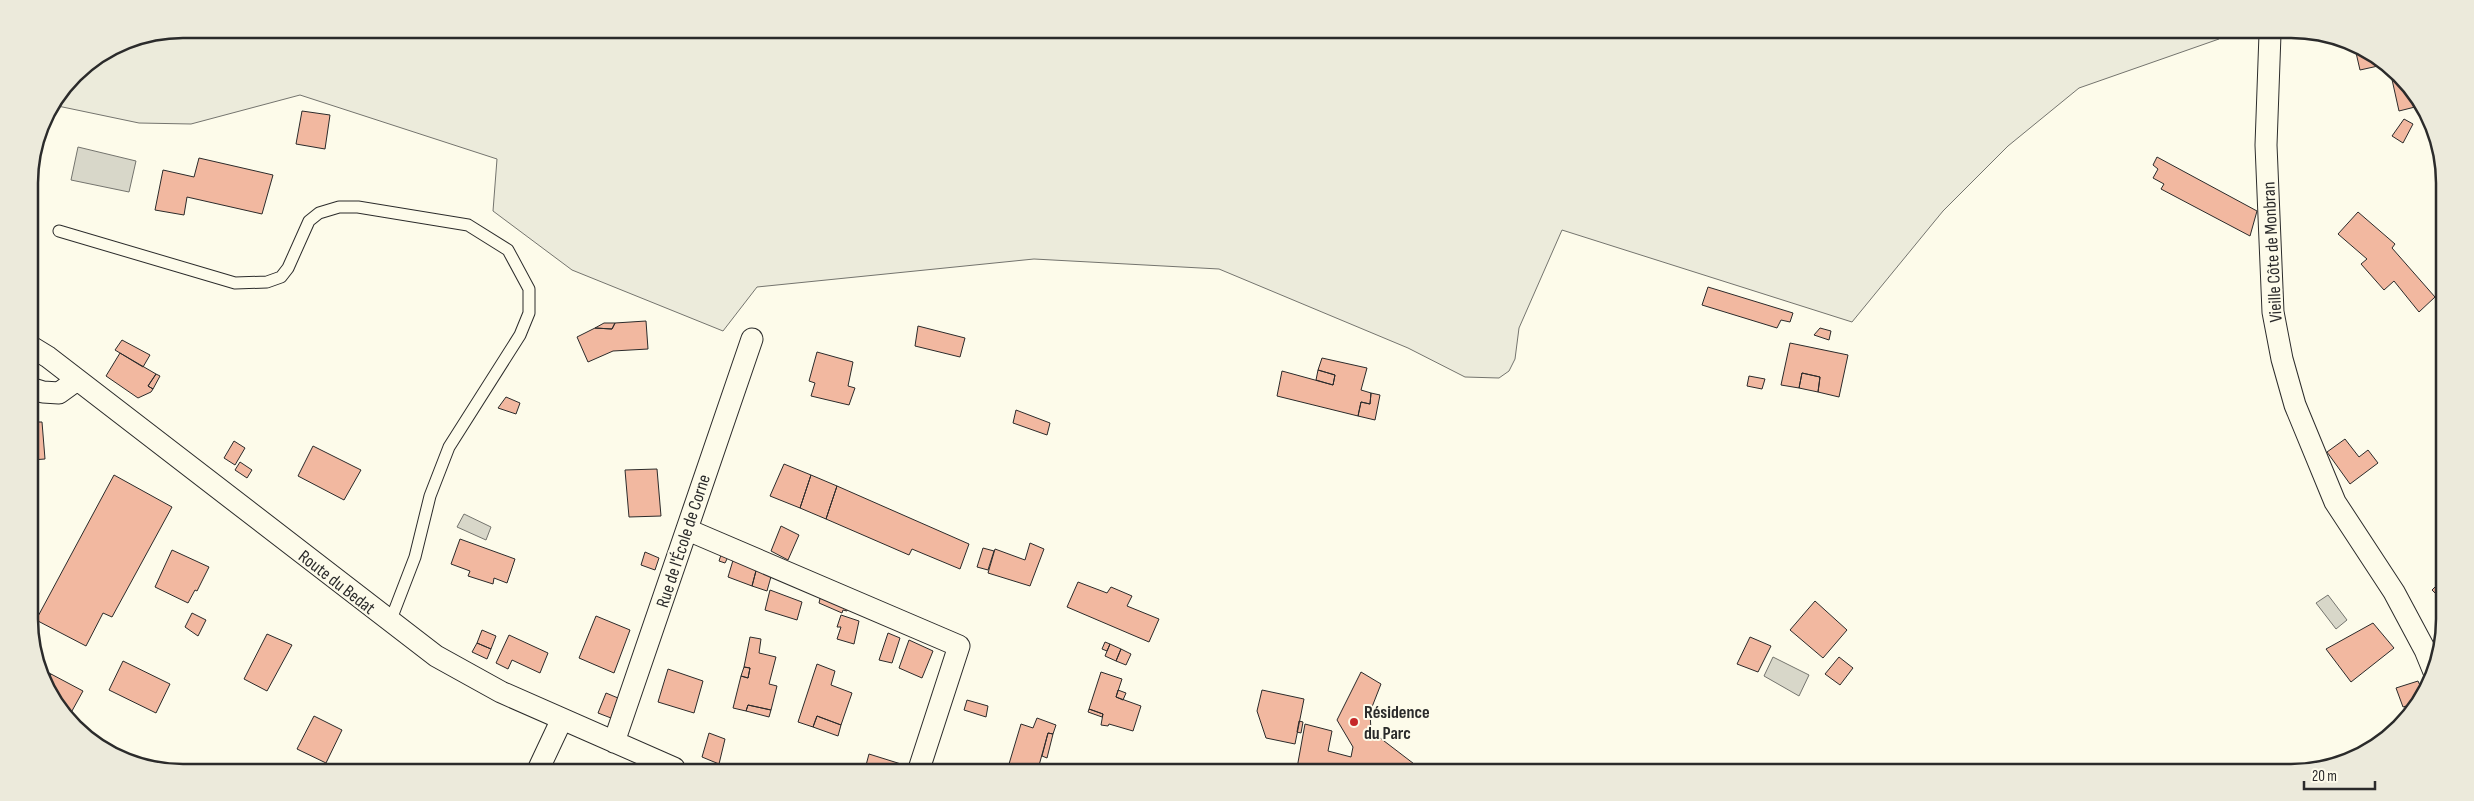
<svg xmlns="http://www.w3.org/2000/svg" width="2474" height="801" font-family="'Sofia Sans Condensed',sans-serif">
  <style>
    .green { fill: #ecebdb; stroke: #74746e }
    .water { fill: #d8d7c9; stroke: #74746e }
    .building { fill: #f2b8a0; stroke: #2b2b2b }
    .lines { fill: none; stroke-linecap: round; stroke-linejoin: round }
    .service-casing { stroke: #2b2b2b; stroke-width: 13 }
    .minor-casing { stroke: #2b2b2b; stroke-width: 23 }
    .service { stroke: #fdfbea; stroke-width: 11 }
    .minor { stroke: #fdfbea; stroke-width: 21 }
    .poi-dot { fill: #c62828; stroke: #fdfbea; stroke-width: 2 }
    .labels { text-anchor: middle; stroke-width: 4; stroke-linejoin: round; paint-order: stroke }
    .street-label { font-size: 18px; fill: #2b2b2b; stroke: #fdfbea }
    .poi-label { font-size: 18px; font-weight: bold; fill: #2b2b2b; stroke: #fdfbea; text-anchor: start }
    .rim { fill: none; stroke: #2b2b2b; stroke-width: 2.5 }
  </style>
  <rect width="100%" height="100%" fill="#fdfbea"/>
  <path class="green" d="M183 29 2221 34 2219 39 2079 88 2008 146 1943 211 1852 322 1562 230 1519 328 1515 359 1509 371 1499 378 1465 377 1408 348 1219 269 1034 259 757 287 723 331 572 270 493 211 497 159 300 95 191 124 139 123 53 105 74 74 124 40Z"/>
  <path class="water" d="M78 147 136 161 129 192 71 180Z
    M464 514 491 527 486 540 457 527Z
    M2328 595 2347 620 2336 629 2316 603Z
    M1773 657 1809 675 1799 696 1764 676Z"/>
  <path class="building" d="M2354 44 2377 55 2387 64 2360 70Z
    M2398 73 2407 81 2419 106 2399 111 2391 75Z
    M302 111 330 115 325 149 296 144Z
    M2404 119 2413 124 2403 143 2392 136Z
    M2157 157 2257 211 2250 236 2161 189 2164 184 2153 178 2158 169 2153 165Z
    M199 158 273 175 262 214 187 197 184 215 155 210 163 170 194 177Z
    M2358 212 2395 244 2392 248 2435 297 2419 312 2394 281 2384 290 2361 264 2367 259 2338 234Z
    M1708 287 1793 313 1790 322 1781 320 1777 328 1702 305Z
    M646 321 648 349 613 351 588 362 577 337 595 328 612 329 615 323Z
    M604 323H615L612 329 595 328Z
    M918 326 965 338 960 357 915 346Z
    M1820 328 1831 331 1829 340 1814 335Z
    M122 340 150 355 143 367 115 350Z
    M1790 343 1848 355 1839 397 1818 392 1820 377 1802 373 1799 388 1781 385Z
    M817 352 853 362 848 386 855 388 849 405 811 396 815 383 809 381Z
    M120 353 156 374 148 386 153 389 151 392 138 398 106 376Z
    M1322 358 1367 368 1361 390 1371 393 1370 404 1361 402 1358 416 1277 396 1282 371 1333 385 1335 375 1318 370Z
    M1318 370 1335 375 1333 385 1316 380Z
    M1802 373 1820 377 1818 392 1799 388Z
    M156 374 160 376 153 389 148 386Z
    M1749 376 1765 379 1762 389 1747 386Z
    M1371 393 1380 395 1375 420 1358 416 1361 402 1370 404Z
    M506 397 520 403 516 414 498 408Z
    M1016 410 1050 423 1047 435 1013 423Z
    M30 422H42L45 459 31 460Z
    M2345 439 2359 457 2368 450 2378 463 2350 484 2327 452Z
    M234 441 245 448 235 465 224 458Z
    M313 446 361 470 344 500 298 476Z
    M240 462 252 470 247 478 235 470Z
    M784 464 811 475 800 508 770 496Z
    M657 469 661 516 629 517 625 470Z
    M114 475 172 507 112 617 103 613 86 646 36 620Z
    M811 475 837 486 826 519 800 508Z
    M837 486 969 544 960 569 912 549 909 555 826 519Z
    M781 526 799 535 788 560 771 551Z
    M460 539 515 559 507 583 494 578 493 584 468 576 470 571 451 564Z
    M1030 543 1044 549 1030 586 988 573 995 549 1025 560Z
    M983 548 994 551 988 570 977 567Z
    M172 550 209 567 197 591 195 590 188 603 155 587Z
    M645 552 659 558 655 570 641 565Z
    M722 552 729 555 725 563 719 561Z
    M734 557 757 567 752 586 728 577Z
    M757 567 772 573 767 591 752 586Z
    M1078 582 1107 593 1111 587 1132 596 1127 606 1159 619 1149 642 1067 607Z
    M2440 582V598L2432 590Z
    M770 590 802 602 797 620 765 610Z
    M821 594 850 606 847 611 843 610 842 613 819 603Z
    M1815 601 1847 630 1823 658 1790 630Z
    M192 613 206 620 198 636 185 627Z
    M841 615 859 621 854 644 837 639 841 627H837Z
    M596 616 630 630 614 673 579 658Z
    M2373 623 2394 648 2351 682 2326 649Z
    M482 630 496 636 491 649 477 643Z
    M888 633 900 638 892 663 879 660Z
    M267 634 292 645 267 691 244 679Z
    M509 635 548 653 540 673 512 660 508 669 496 663Z
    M750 637 761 639 759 653 776 657 769 684 777 686 771 710 748 705 746 711 733 708 741 676 748 678 750 668 744 667Z
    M1750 637 1771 646 1758 672 1737 664Z
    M909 640 933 651 922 678 899 668Z
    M1105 642 1110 644 1107 651 1102 649Z
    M477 643 491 649 487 659 472 652Z
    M1110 644 1121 649 1116 661 1105 656Z
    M1121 649 1131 654 1126 665 1116 661Z
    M1839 657 1853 668 1840 685 1825 674Z
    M123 661 170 684 156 713 109 690Z
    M817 664 835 671 831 685 852 693 841 725 817 716 813 727 798 722Z
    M744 667 750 668 748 678 741 676Z
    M42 669 51 674 48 681Z
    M668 669 703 681 694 713 658 702Z
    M1101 672 1122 679 1116 697 1141 706 1133 731 1109 724 1108 726 1101 725 1103 714 1089 709Z
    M1361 672 1381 684 1370 712 1371 731 1422 770H1273L1274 764 1297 768 1305 724 1332 731 1328 751 1351 757 1353 747 1337 720Z
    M51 674 83 691 67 720 48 681Z
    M2418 681 2424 694 2420 702 2403 707 2396 688Z
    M1118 690 1126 693 1123 700 1116 697Z
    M1262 690 1304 699 1295 744 1266 738 1257 711Z
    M606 693 618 698 611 718 598 713Z
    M967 700 988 706 986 717 964 710Z
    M748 705 771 710 769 717 746 711Z
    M1089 709 1103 714 1102 717 1088 712Z
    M314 716 342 730 326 763 297 749Z
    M817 716 841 725 838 736 813 727Z
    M1037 718 1056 725 1053 734 1048 733 1038 769H1025L1009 764 1021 724 1033 728Z
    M1299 721 1303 722 1301 733 1297 732Z
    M709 733 725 739 719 764 702 757Z
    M1048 733 1053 734 1047 758 1042 756Z
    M869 754 901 764 899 769H865Z"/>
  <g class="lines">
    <g class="service-casing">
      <path id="service" d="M59 231 235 283 267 282 281 277 288 268 309 221 319 213 339 207H358L468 225 508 250 529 289V313L520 335 449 447 430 496 415 557 390 622"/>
    </g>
    <g class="minor-casing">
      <path id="minor" d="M2270 34 2266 145 2273 312 2282 359 2295 405 2335 502 2394 592 2425 650 2434 672
        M30 346 48 357 436 656 501 692 674 768
        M30 388 43 392 59 393 77 380
        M688 530 959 646 919 769
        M614 742 752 339
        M539 768 562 719"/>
    </g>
    <use href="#service" class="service"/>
    <use href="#minor" class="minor"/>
  </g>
  <circle class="poi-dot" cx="1354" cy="722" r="5"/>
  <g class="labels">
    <g class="street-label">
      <text transform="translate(2272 252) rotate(-93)" y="6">Vieille Côte de Monbran</text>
      <text transform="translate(683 541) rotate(-72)" y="6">Rue de l'École de Corne</text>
      <text transform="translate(337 582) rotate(38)" y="6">Route du Bedat</text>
    </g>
    <g class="poi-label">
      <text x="1364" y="718">Résidence<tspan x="1364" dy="21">du Parc</tspan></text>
    </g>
  </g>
  <path d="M0 0H2474V801H0ZM183 38H2291A145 145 0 0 1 2436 183V619A145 145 0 0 1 2291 764H183A145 145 0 0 1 38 619V183A145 145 0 0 1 183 38Z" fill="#eceadb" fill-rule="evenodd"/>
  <path class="rim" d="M183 38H2291A145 145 0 0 1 2436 183V619A145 145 0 0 1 2291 764H183A145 145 0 0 1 38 619V183A145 145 0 0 1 183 38Z"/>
  <path d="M2304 781v8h71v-8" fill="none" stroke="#2b2b2b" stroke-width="2.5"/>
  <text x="2312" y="781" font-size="15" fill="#2b2b2b" stroke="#fdfbea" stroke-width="4" paint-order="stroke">20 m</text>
</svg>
